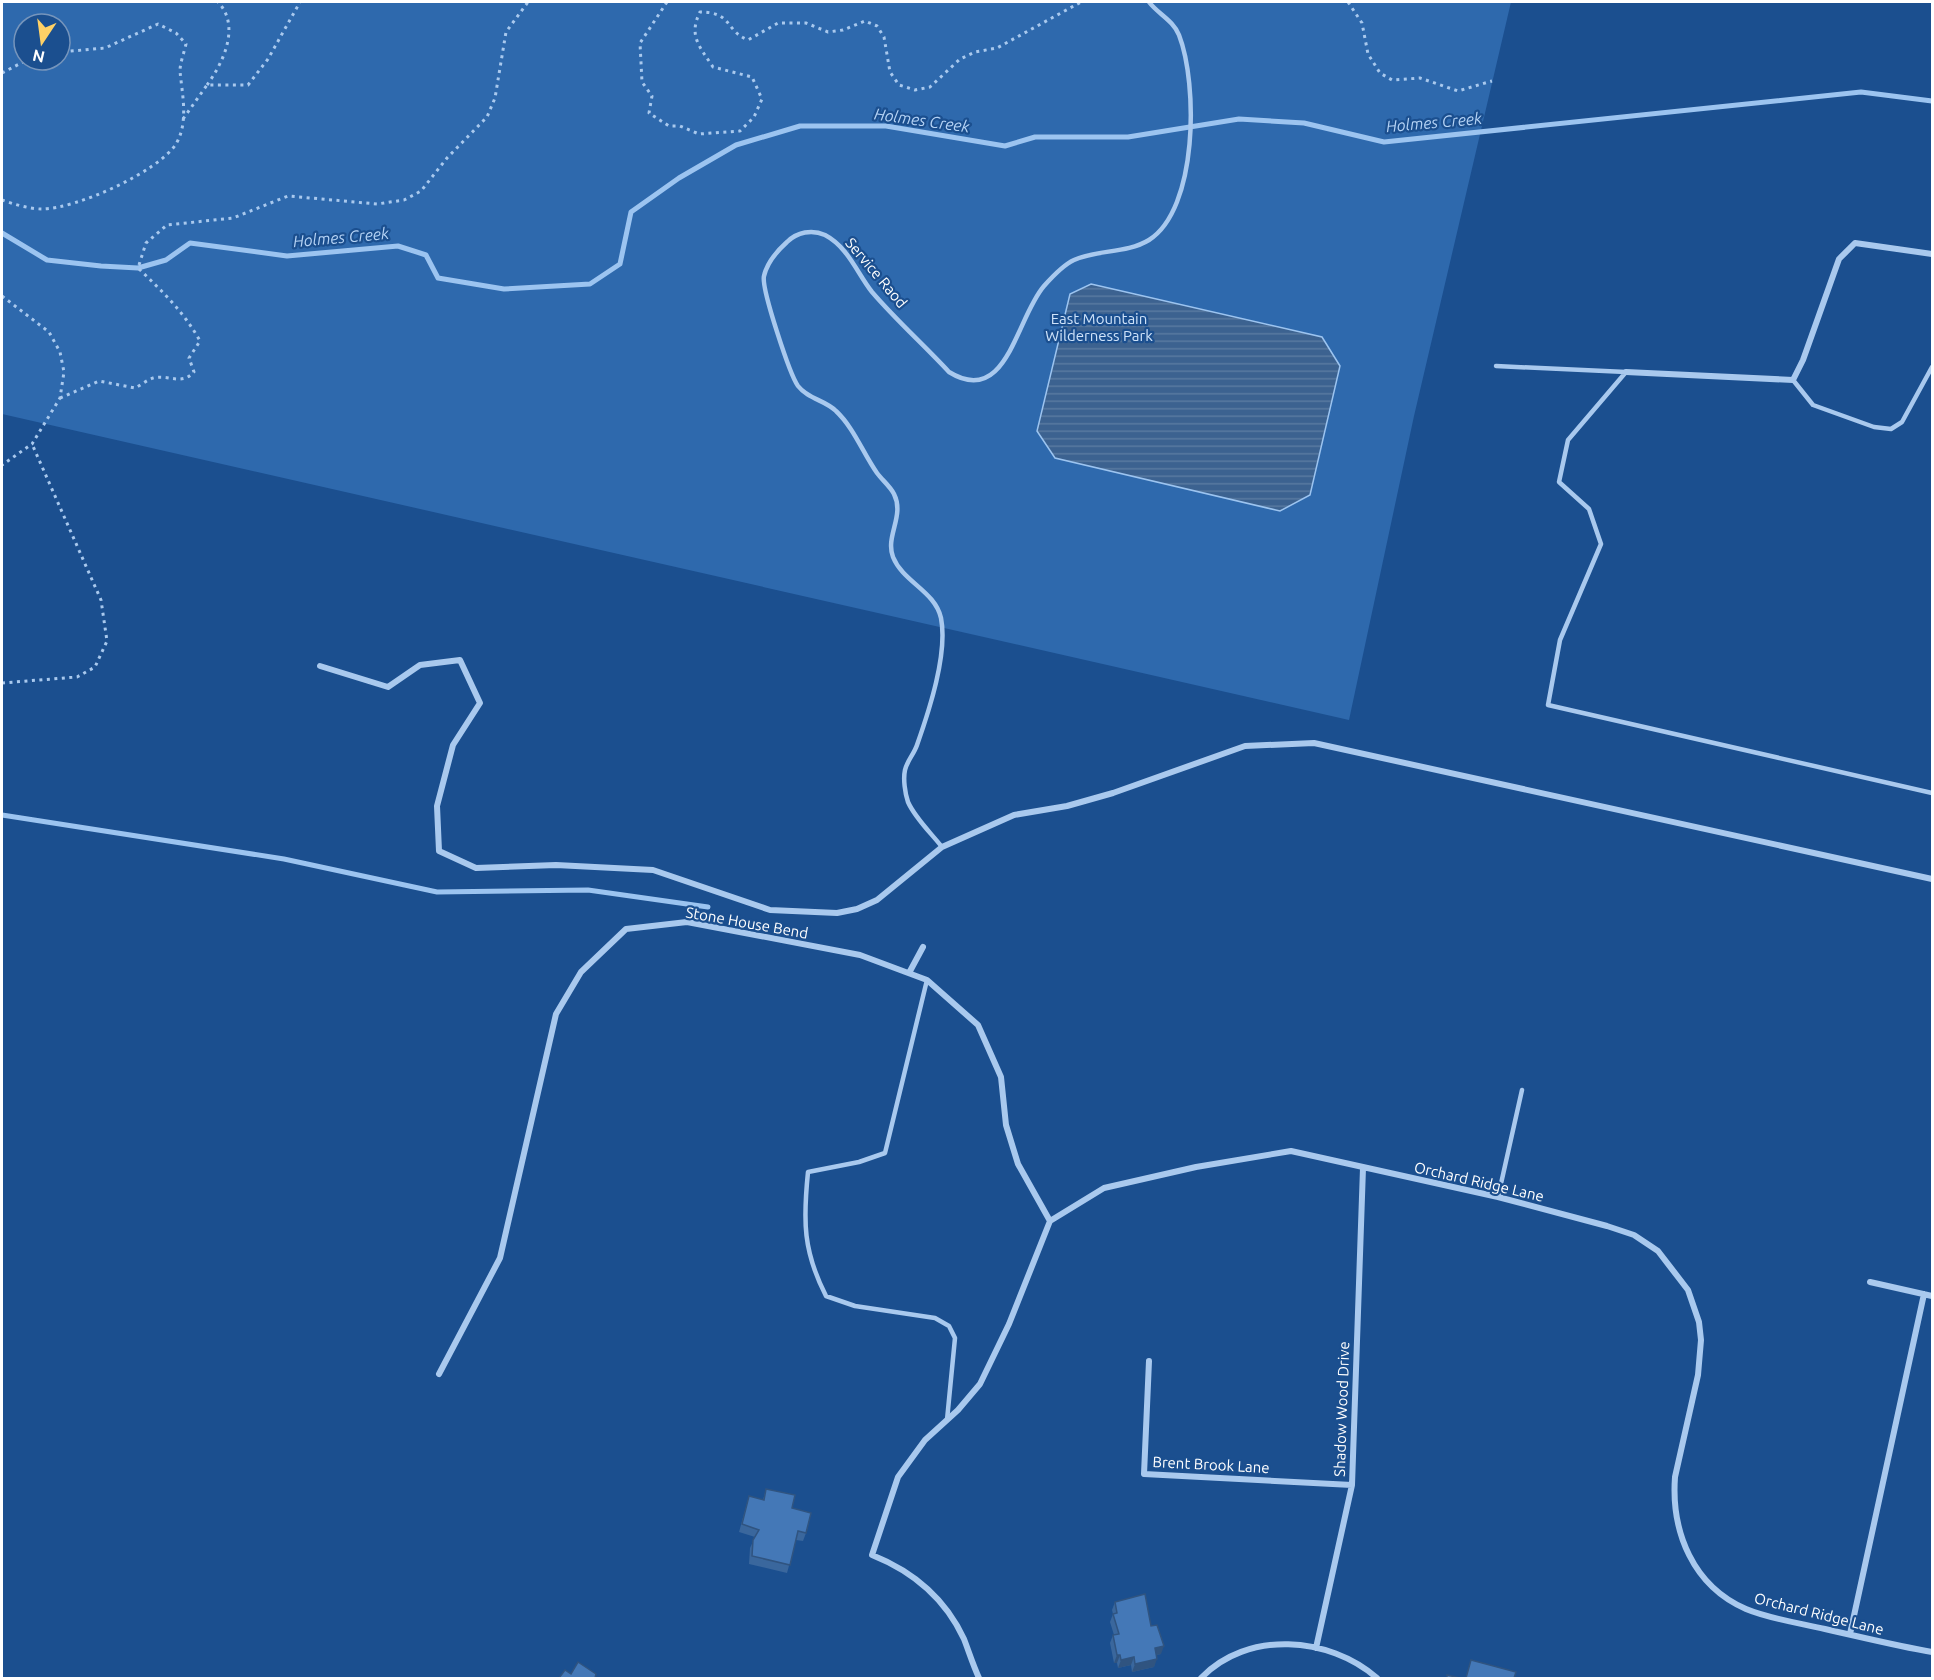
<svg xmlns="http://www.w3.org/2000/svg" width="1934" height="1680" font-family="Ubuntu,sans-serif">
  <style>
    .park { fill: #2e69ad; fill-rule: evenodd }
    .water { fill: url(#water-rules); stroke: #9cc4f0; stroke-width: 1.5 }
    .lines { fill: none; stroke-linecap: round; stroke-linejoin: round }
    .stream { stroke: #9cc4f0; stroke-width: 5 }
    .path { stroke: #a9c9ee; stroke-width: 3; stroke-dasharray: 3 4.5; stroke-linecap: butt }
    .service { stroke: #a9c9ee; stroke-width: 4.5 }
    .minor { stroke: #a9c9ee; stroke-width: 6 }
    .wall { fill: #3a679d }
    .shaded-wall { fill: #305480 }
    .building { fill: #4478b7; stroke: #305480; stroke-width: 1.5 }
    .labels { text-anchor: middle; stroke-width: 4.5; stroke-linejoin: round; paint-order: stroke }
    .street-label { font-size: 15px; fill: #fff; stroke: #1b4f8f }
    .park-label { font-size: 15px; fill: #cfe3fa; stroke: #1b4f8f }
    .water-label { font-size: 16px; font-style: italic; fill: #b5d3f5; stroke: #1b4f8f }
  </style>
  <defs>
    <pattern id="water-rules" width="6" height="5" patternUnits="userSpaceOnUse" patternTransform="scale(1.5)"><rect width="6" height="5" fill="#3c6290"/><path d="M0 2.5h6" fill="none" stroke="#597aa1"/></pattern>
  </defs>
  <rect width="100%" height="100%" fill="#1b4f8f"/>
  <path class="park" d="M2 2H1511L1414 416 1349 720 2 414ZM24 24H60V60H24Z"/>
  <path class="water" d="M1091 284 1322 337 1340 366 1310 495 1280 511 1055 458 1037 431 1070 294Z"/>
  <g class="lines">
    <path class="stream" d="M2 233 47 260 101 266 138 268 166 260 190 243 287 256 398 246 426 255 438 278 504 289 590 284 620 264 631 212 679 178 736 145 800 126H886L1005 146 1035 137H1128L1239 119 1304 123 1384 142 1861 92 1932 101
      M2 815 284 859 437 892 588 890 708 907"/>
    <path class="path" d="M667 2 640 43 642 82 652 96 649 113 669 126H680L699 134 740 131 754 117 762 99 752 77 713 67C700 47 688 36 700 12 733 12 725 31 748 40L778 23H806L828 32 843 30 865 21 877 26 884 37 890 72 899 85 915 90 930 87 960 59 975 52 997 48 1081 2
      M1348 2 1362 23 1368 54 1380 73 1392 80 1420 78 1458 91 1492 81
      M2 73 27 60
      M207 85C223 63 241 26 218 2
      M183 119 207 85H248L268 59 300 2
      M2 200C13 204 30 209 42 209 76 209 158 172 176 144 189 122 182 94 180 71 180 63 184 53 186 44L176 33 158 24 105 48 60 52
      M2 296 49 332 60 352 64 372 60 398 32 444 2 465
      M60 398 99 381 135 388C141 385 147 380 153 378 169 374 181 386 194 372L189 358 200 341C184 312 162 291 138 268L146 243 167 225 233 218 288 196 377 204 404 200 421 191 447 158 487 117 495 98 506 32 528 2
      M2 683 77 677 95 667 107 641 101 600 32 444"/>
    <path class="service" d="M1496 366 1626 372
      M1626 372 1568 440 1559 482 1589 509 1601 544 1560 640 1548 705 1932 793
      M1793 380 1813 405 1874 427 1891 429 1902 422 1932 367
      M942 847C931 833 915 818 908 802 905 793 903 779 905 770 907 761 914 754 917 745 929 711 948 654 941 618 935 591 903 582 893 557 885 536 905 516 894 494 890 486 882 480 877 473 863 453 854 428 836 411 825 400 808 399 798 386 790 375 761 288 764 276 767 263 777 251 787 242 797 232 812 229 825 235 848 247 857 273 872 292 896 320 924 345 949 372 1007 408 1016 318 1044 286 1052 277 1063 265 1074 260 1098 249 1126 254 1149 240 1198 209 1198 84 1179 35 1173 20 1158 14 1149 2
      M927 980 885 1153 859 1162 808 1172C803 1221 803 1251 826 1296L855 1306 935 1318 949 1326 955 1338 947 1420
      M1498 1197 1522 1090"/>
    <path class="minor" d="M1626 372 1793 380 1803 360 1839 259 1855 243 1932 254
      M320 666 388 687 420 665 460 660 480 703 453 745 437 806 439 851 476 868 556 865 653 870 770 910 837 913 857 909 877 900 942 847 1014 815 1067 806 1113 793 1245 746 1314 743 1932 879
      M909 973 923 947
      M1870 1282 1932 1296
      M1149 1361 1144 1474 1352 1485
      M439 1374 500 1258 556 1014 581 972 626 929 687 922 860 955 927 980 978 1025 1001 1077 1006 1125 1018 1164 1050 1221
      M1850 1634 1924 1294
      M1316 1648 1352 1485 1363 1168
      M979 1678C973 1665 969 1652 964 1639 945 1598 912 1571 872 1555L898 1477 925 1440 958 1410 980 1384 1009 1324 1050 1221 1104 1188 1196 1167 1291 1151 1498 1197 1607 1226 1634 1235 1658 1251 1688 1290 1699 1322 1701 1340 1698 1375 1675 1477C1671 1532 1693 1586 1746 1609 1770 1619 1799 1623 1825 1629 1861 1637 1897 1646 1932 1652
      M1201 1678C1247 1630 1329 1636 1377 1678"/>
  </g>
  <path class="wall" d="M766 1489 792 1508 806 1533 803 1541 796 1540 787 1573 749 1564 750 1548 755 1537 739 1532 749 1496 763 1500Z
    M1115 1602 1151 1626 1161 1654 1156 1655 1154 1667 1132 1672 1131 1665 1118 1668 1117 1663H1114L1110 1643 1113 1635H1114L1110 1622 1113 1614 1112 1610Z"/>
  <path class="shaded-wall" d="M1164 1646 1161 1654 1152 1656 1155 1648Z
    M1117 1655H1120L1117 1663H1114Z
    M1134 1657 1131 1665 1118 1668 1121 1660Z
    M1157 1659 1154 1667 1132 1672 1135 1664Z"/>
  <path class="building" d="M766 1489 795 1495 792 1508 811 1513 806 1533 798 1531 790 1565 752 1556 753 1540 759 1530 742 1524 749 1496 764 1500Z
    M1145 1594 1151 1626 1157 1625 1164 1646 1155 1648 1157 1659 1135 1664 1134 1657 1121 1660 1120 1655H1117L1113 1635 1119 1634 1113 1614 1117 1613 1115 1602Z
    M1471 1660 1516 1672 1514 1678H1466Z
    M578 1662 596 1674 595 1678H559L565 1670 571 1674Z
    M1447 1675 1460 1678H1447Z"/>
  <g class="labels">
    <g class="street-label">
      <text transform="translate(876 273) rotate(50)" y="5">Service Raod</text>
      <text transform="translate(747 923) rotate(10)" y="5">Stone House Bend</text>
      <text transform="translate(1479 1182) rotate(13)" y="5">Orchard Ridge Lane</text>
      <text transform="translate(1342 1409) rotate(-88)" y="5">Shadow Wood Drive</text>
      <text transform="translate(1211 1465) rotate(3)" y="5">Brent Brook Lane</text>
      <text transform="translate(1819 1614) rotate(14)" y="5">Orchard Ridge Lane</text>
    </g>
    <g class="park-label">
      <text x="1099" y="324">East Mountain<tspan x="1099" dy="17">Wilderness Park</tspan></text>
    </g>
    <g class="water-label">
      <text transform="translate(922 120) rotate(8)" y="6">Holmes Creek</text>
      <text transform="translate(1434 122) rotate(-5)" y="6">Holmes Creek</text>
      <text transform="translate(341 237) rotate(-5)" y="6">Holmes Creek</text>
    </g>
  </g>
  <rect width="1934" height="1680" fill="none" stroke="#ffffff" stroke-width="6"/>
  <g transform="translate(42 42) rotate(193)"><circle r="28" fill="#1b4f8f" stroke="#7695bc" stroke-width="1.5"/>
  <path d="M0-4.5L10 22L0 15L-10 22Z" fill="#ffd166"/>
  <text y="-9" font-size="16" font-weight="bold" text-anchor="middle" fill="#ffffff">N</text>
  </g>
</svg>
